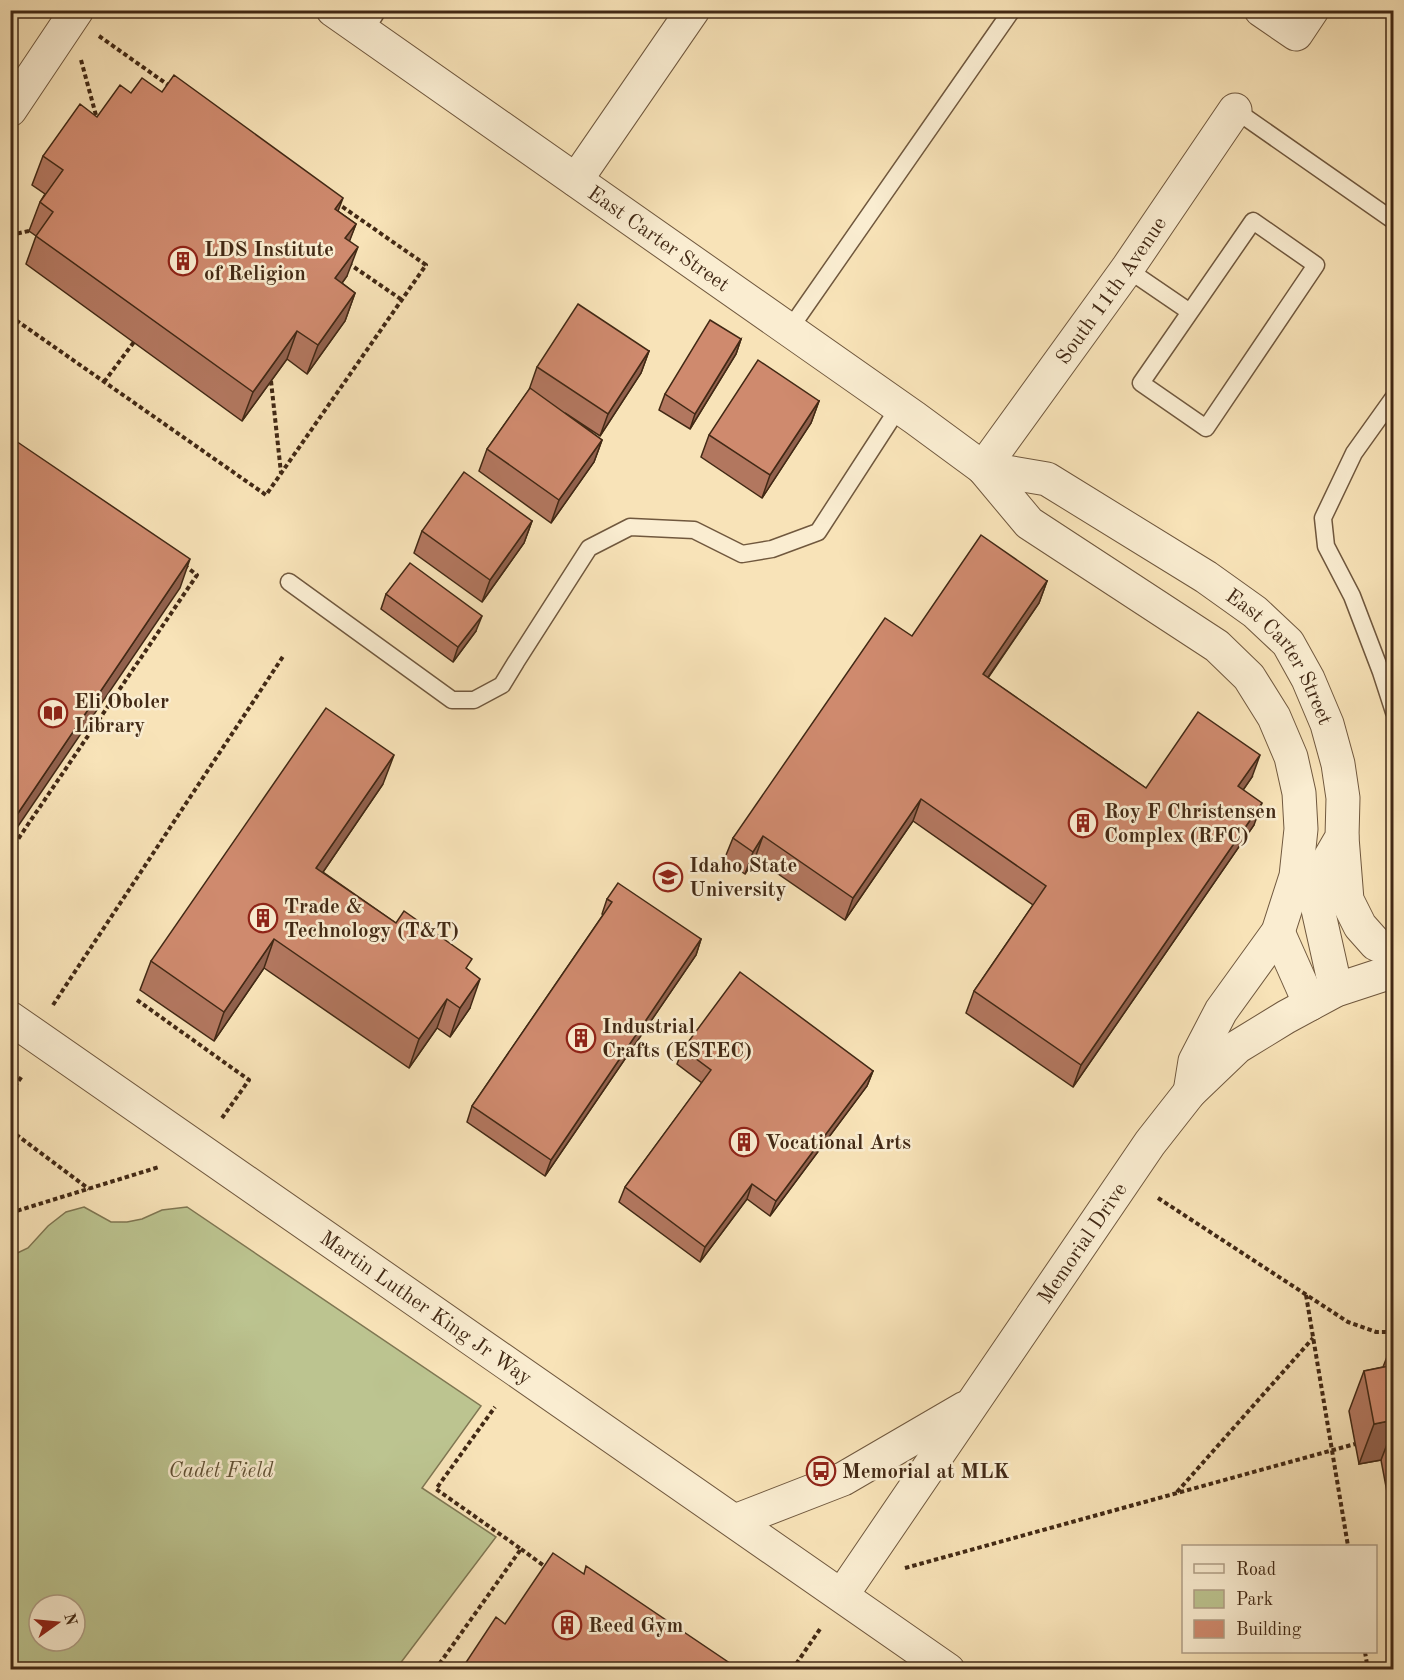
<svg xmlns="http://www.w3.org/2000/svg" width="1404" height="1680" font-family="'Old Standard TT',serif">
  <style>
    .green { fill: #bcc490; stroke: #7f7652; stroke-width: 1.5; fill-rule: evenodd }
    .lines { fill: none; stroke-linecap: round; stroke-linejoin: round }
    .service-casing { stroke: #70583e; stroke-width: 19 }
    .minor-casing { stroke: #70583e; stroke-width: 35 }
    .tertiary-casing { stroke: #70583e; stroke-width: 35 }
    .path { stroke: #422915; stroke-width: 4; stroke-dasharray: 4.5 3; stroke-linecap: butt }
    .service { stroke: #faedd1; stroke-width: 16 }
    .minor { stroke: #faedd1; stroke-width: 33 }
    .tertiary { stroke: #faedd1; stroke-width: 33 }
    .wall { fill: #b2775f; stroke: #422915; stroke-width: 1.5 }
    .shaded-wall { fill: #91614d; stroke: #422915; stroke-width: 1.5 }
    .building { fill: #cf8a6e; stroke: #422915; stroke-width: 1.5 }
    .labels { text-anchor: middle; stroke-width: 5; stroke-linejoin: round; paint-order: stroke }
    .street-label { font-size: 21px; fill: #422915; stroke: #faedd1 }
    .poi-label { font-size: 21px; font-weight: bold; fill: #422915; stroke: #faedd1; text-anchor: start }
    .park-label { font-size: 21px; font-style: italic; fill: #605034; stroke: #faedd1 }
  </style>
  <rect width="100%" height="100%" fill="#f8e3b8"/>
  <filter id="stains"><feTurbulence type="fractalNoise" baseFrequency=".00333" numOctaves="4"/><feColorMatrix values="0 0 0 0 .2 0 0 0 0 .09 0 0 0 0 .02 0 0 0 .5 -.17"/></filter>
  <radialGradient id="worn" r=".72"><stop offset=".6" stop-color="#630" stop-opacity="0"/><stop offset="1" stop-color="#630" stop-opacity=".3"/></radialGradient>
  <path class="green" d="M84 1207 111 1222H127L142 1219 162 1210 187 1207 481 1406 422 1488 496 1537 396 1669 12 1670 11 1668V1256L28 1248 48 1226 66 1212ZM39 1605H75V1641H39Z"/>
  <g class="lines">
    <g class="service-casing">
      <path id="service" d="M364 32 378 10
        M1235 110 1394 221
        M1253 221 1316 265 1206 428 1141 383Z
        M1127 269 1190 312
        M789 330 1012 10
        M1394 397 1354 453 1323 518 1326 546 1352 596 1381 672 1394 712
        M289 582 452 700H474L502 685 516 662 589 548 630 527 694 530 742 554 772 549 818 532 899 407"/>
    </g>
    <g class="minor-casing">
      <g id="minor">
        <path d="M1261 10 1296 34 1312 10"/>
        <path d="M10 110 77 10"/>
        <path id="s1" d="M983 468 1127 269 1235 110"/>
      </g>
    </g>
    <g class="tertiary-casing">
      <g id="tertiary">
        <path id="s2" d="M333 10 915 418 983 468 1029 523 1217 646 1249 677 1274 717 1291 757 1299 793 1301 829 1296 876 1278 932 1221 1011 1195 1061 1190 1092"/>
        <path d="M576 180 693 10"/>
        <path id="s3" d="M983 468 1047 479 1206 577 1255 612 1288 643 1308 679 1327 724 1338 764 1343 798 1342 837 1313 887 1336 990"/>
        <path d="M1342 837 1347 900 1360 926 1376 944 1394 951"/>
        <path d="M1278 932 1310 1004"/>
        <path id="s4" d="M10 1018 948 1670"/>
        <path d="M735 1521 843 1479 965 1408"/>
        <path id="s5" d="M842 1595 1150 1143 1190 1092 1237 1047 1286 1017 1336 990 1394 971"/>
      </g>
    </g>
    <path class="path" d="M99 36 171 87
      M81 60 97 119
      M10 235 29 231
      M348 263 402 300
      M10 316 266 495 426 265 337 203
      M271 381 281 473
      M104 382 134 342
      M10 851 197 575 184 565
      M137 1000 249 1080 222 1118
      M53 1005 284 655
      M10 1093 22 1076
      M10 1130 89 1189
      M1158 1198 1348 1322 1376 1332H1394
      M10 1213 159 1167
      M1306 1295 1348 1546
      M1177 1492 1313 1338
      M521 1549 547 1568
      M905 1568 1355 1444
      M1365 1652 1368 1670
      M435 1670 521 1549 436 1489 495 1407
      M792 1670 820 1629"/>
    <use href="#service" class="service"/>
    <use href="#minor" class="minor"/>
    <use href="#tertiary" class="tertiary"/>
  </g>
  <path class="wall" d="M162 92 338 211 356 224 349 241 347 276 342 283 355 293 345 321 307 374 287 359 242 421 26 264 36 236 29 231 40 202 45 194 32 185 43 156 131 93Z
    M741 339 736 354 690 429 659 410 665 394Z
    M649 351 641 373 600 436 565 413 602 440 594 462 551 523 479 471 487 449 529 390 537 367Z
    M819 401 811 423 762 498 701 457 709 435Z
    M532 521 524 543 482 602 414 553 422 531Z
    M1047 581 1039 603 988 678 1146 788 1252 777 1243 790 1254 825 1073 1087 966 1013 974 991 1033 905 913 821 845 920 755 858 745 874 724 860 733 838 912 636Z
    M386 594 476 631 453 662 381 609Z
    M383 784 323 872 396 923 468 970 470 1008 450 1037 437 1028 409 1068 264 968 214 1041 140 990 151 961Z
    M607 899 701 939 696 955 545 1176 467 1122 472 1106 603 915 602 914Z
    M683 1049 873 1071 867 1086 770 1216 747 1199 700 1262 619 1202 625 1187 702 1083 677 1064Z
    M1392 1344H1394V1529L1381 1460 1359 1464 1349 1411 1364 1371 1383 1367Z"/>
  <path class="shaded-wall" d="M343 198 332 227 335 209Z
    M356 224 345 253V238Z
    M358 247 347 276 325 307 335 278Z
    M355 293 345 321 307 374 318 345Z
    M297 331 287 359 242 421 253 392Z
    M741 339 736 354 690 429 695 414Z
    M649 351 641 373 600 436 608 414Z
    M819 401 811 423 762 498 770 475Z
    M602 440 594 462 551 523 559 500Z
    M532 521 524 543 482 602 490 580Z
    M190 559 180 588 10 838V825Z
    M1047 581 1039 603 975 696 983 674Z
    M482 616 476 631 453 662 458 647Z
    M394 755 383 784 306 897 316 868Z
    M1260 755 1252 777 1230 809 1238 786Z
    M921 799 913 821 845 920 853 898Z
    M1262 803 1254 825 1073 1087 1081 1065Z
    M763 836 755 858 745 874 753 852Z
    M274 939 264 968 214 1041 224 1012Z
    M701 939 696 955 545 1176 551 1160Z
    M480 979 470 1008 450 1037 460 1008Z
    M447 999 437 1028 409 1068 419 1039Z
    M873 1071 867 1086 770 1216 776 1201Z
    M752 1184 747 1199 700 1262 705 1247Z
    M1394 1420V1426L1381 1460 1359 1464 1374 1424Z"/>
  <path class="building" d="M174 75 343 198 335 209 356 224 345 238 358 247 335 278 355 293 318 345 297 331 253 392 36 236 53 212 40 202 63 170 43 156 80 104 97 117 120 85 131 93 142 78 162 92Z
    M578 304 649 351 608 414 537 367Z
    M710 320 741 339 695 414 665 394Z
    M758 360 819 401 770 475 709 435Z
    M530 388 602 440 559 500 487 449Z
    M10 437 190 559 10 825Z
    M464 472 532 521 490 580 422 531Z
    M981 535 1047 581 983 674 1146 788 1198 712 1260 755 1238 786 1262 803 1081 1065 974 991 1046 886 921 799 853 898 763 836 753 852 733 838 885 618 912 636Z
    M410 563 482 616 458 647 386 594Z
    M326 708 394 755 316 868 396 923 404 911 472 959 466 968 480 979 460 1008 447 999 419 1039 274 939 224 1012 151 961Z
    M618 883 701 939 551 1160 472 1106 612 902 607 899Z
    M740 972 873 1071 776 1201 752 1184 705 1247 625 1187 711 1070 683 1049Z
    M1394 1365V1420L1374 1424 1364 1371Z
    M553 1553 584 1574 586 1566 740 1670H461L496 1617 505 1624Z"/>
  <defs>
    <g id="building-ring" transform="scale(1.5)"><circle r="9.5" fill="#faedd1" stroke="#8f2418" stroke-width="1.5"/><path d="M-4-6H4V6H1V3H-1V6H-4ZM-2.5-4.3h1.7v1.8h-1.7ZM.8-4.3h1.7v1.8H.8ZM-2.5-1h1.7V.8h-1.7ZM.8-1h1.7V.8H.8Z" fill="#8f2418"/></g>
    <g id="library-ring" transform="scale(1.5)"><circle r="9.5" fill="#faedd1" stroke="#8f2418" stroke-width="1.5"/><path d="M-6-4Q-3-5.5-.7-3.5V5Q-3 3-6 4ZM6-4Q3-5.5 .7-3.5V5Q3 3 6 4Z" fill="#8f2418"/></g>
    <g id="university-ring" transform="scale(1.5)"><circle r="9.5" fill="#faedd1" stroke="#8f2418" stroke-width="1.5"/><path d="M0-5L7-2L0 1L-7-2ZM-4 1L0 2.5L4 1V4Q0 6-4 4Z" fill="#8f2418"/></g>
    <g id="bus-ring" transform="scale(1.5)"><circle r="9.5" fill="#faedd1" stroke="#8f2418" stroke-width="1.5"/><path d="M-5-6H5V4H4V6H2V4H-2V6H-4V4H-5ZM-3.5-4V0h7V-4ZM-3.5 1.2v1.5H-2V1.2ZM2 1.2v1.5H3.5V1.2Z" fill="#8f2418"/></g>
  </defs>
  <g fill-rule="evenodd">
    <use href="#building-ring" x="183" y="261"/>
    <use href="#library-ring" x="53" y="713"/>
    <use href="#building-ring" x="1083" y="823"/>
    <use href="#university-ring" x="668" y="877"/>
    <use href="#building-ring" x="263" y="918"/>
    <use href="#building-ring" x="581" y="1038"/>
    <use href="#building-ring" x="744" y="1142"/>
    <use href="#bus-ring" x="821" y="1471"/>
    <use href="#building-ring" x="567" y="1625"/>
  </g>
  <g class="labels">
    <g class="street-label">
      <text dy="7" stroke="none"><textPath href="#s2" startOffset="398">East Carter Street</textPath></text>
      <text dy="7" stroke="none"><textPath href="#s1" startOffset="219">South 11th Avenue</textPath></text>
      <text dy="7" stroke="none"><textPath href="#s3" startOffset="363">East Carter Street</textPath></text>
      <text dy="7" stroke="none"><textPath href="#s5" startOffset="426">Memorial Drive</textPath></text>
      <text dy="7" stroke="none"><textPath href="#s4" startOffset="507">Martin Luther King Jr Way</textPath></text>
    </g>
    <g class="poi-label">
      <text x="204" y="256">LDS Institute<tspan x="204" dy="24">of Religion</tspan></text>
      <text x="74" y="708">Eli Oboler<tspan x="74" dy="24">Library</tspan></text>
      <text x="1104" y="818">Roy F Christensen<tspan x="1104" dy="24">Complex (RFC)</tspan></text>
      <text x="689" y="872">Idaho State<tspan x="689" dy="24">University</tspan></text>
      <text x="284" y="913">Trade &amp;<tspan x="284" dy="24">Technology (T&amp;T)</tspan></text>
      <text x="602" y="1033">Industrial<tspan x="602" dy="24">Crafts (ESTEC)</tspan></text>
      <text x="765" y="1149">Vocational Arts</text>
      <text x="842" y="1478">Memorial at MLK</text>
      <text x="588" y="1632">Reed Gym</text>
    </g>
    <g class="park-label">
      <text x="221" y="1477">Cadet Field</text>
    </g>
  </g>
  <rect width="1404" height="1680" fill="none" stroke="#f8e3b8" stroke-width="36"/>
  <rect x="12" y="12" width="1380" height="1656" fill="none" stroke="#422915" stroke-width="3"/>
  <rect x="18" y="18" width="1368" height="1644" fill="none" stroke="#422915" stroke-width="1.5"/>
  <rect x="1182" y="1545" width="195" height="108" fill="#faedd1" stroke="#b09f86" stroke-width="1.5"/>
  <rect x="1194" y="1564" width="30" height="9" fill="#faedd1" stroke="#b09f86" stroke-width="1.5"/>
  <text x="1236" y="1575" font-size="18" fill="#422915">Road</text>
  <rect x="1194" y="1590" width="30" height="18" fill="#bcc490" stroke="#b09f86" stroke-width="1.5"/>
  <text x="1236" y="1605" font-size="18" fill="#422915">Park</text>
  <rect x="1194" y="1620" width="30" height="18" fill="#cf8a6e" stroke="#b09f86" stroke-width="1.5"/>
  <text x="1236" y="1635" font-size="18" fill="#422915">Building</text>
  <g transform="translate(57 1623) rotate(75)"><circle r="28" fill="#faedd1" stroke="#b09f86" stroke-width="1.5"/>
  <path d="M0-4.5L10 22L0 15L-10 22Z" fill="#8f2418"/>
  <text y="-9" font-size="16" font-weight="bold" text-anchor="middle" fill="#422915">N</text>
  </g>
  <rect width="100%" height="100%" filter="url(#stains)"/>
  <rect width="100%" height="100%" fill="url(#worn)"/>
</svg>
